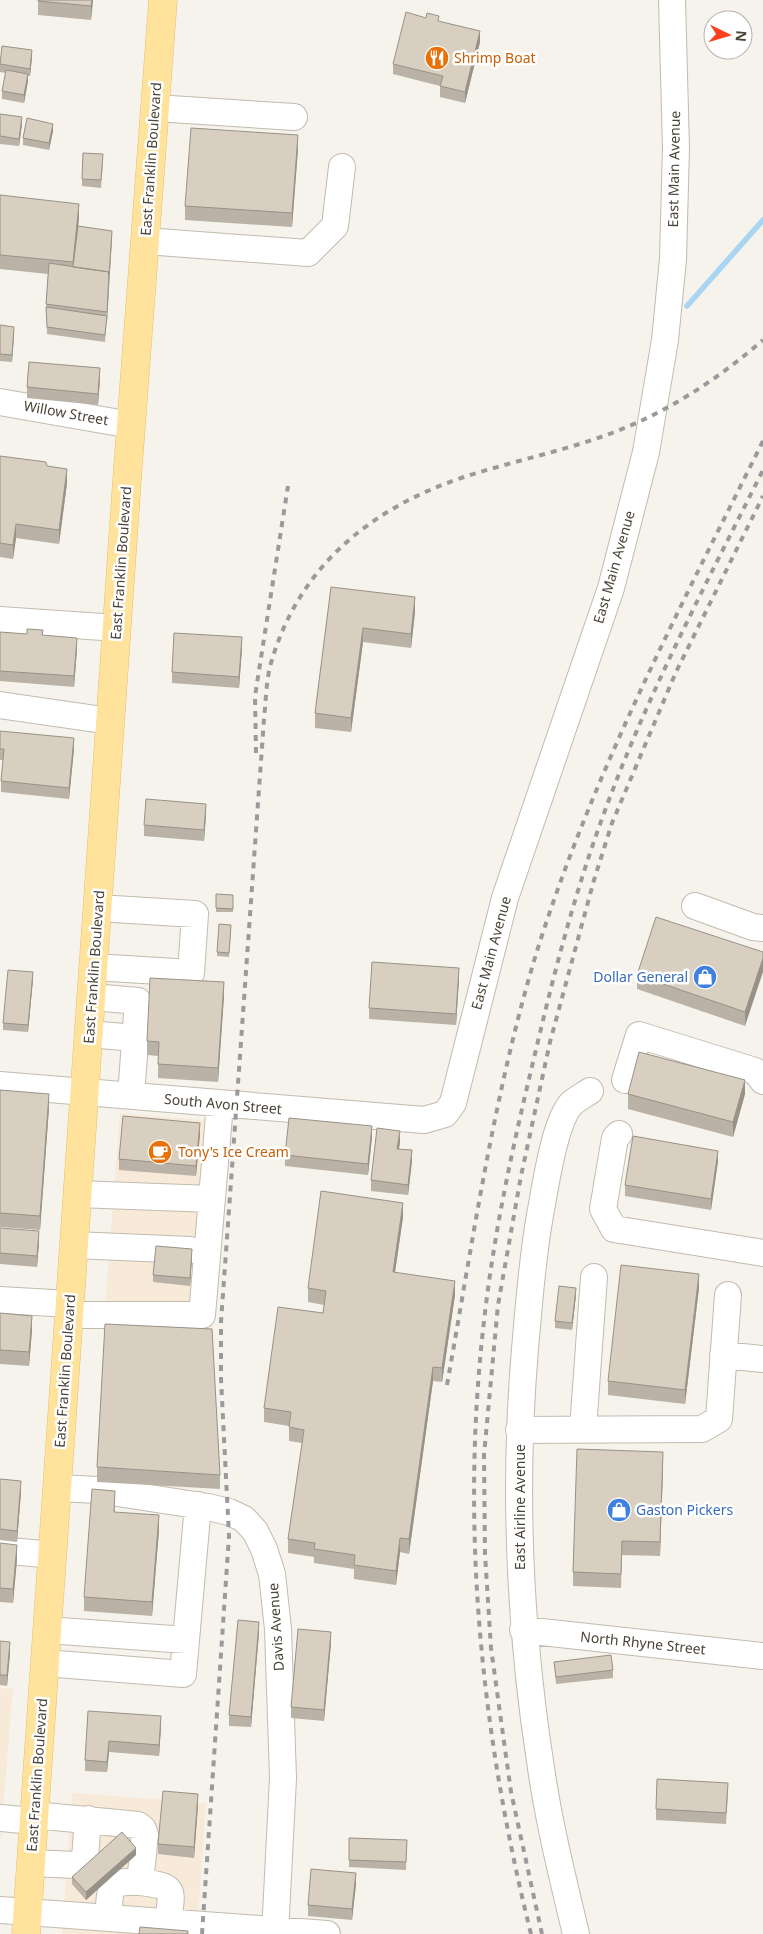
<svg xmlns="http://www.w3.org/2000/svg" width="763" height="1934" font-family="'Noto Sans',sans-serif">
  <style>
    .commercial { fill: #f7ead8 }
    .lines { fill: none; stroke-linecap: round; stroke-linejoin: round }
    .stream { stroke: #a9d4f2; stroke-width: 5.5 }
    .minor-casing { stroke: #c2bbae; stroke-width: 28 }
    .major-casing { stroke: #e6c16a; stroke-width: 29 }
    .minor { stroke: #fff; stroke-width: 26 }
    .major { stroke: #ffe39c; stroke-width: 28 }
    .rail { stroke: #9a9a9a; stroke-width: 4; stroke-dasharray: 6 6; stroke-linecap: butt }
    .wall { fill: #bab2a6 }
    .shaded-wall { fill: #979187 }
    .building { fill: #d8cfc1; stroke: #979187 }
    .labels { text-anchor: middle; stroke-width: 5; stroke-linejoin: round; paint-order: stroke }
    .food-label { font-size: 14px; fill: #c56008; stroke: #fff; text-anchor: start }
    .street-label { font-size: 14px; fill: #4b4439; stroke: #fff }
    .shop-label { font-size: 14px; fill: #366cbe; stroke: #fff; text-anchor: end }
  </style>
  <rect width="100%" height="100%" fill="#f6f3ec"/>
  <path class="commercial" d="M120 1113 225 1122 212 1342 103 1333Z
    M0 1688 13 1689 0 1847Z
    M72 1793 206 1803 197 1934H62Z"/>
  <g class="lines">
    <path class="stream" d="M687 306 763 220"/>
    <g class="minor-casing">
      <path id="minor" d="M155 108 294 117
        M145 241 308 253 335 226 342 167
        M0 402 131 425
        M0 620 117 628
        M0 705 110 721
        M695 906 753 927 763 928
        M94 967 191 973 195 914 98 908
        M92 997 138 1001 131 1096
        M89 1034 135 1038
        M625 1080 639 1035 755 1071 763 1081
        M0 1085 424 1120 445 1114 453 1103 505 898 611 588 646 452 665 340 673 259 676 148 672 0
        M619 1134 615 1138 603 1209 614 1229 763 1253
        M77 1194 212 1199
        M74 1245 190 1250
        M0 1300 70 1304
        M69 1315H202L220 1104
        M723 1355 763 1359
        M583 1429 594 1277
        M519 1430 702 1429 719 1419 728 1295
        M57 1488 98 1490 208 1507 229 1512 244 1519 255 1531 264 1549 272 1574 278 1629 283 1778 275 1934
        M0 1550 52 1555
        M47 1630 186 1640 198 1505
        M523 1630 763 1656
        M45 1663 183 1674 186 1640
        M34 1815 138 1825 143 1829 145 1835 140 1882C177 1887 172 1888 168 1923
        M0 1818 34 1821
        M31 1863 76 1865 82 1863 85 1858 88 1819
        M0 1910 327 1934
        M108 1918C111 1889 106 1880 140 1882
        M576 1934C563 1879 549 1824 541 1768 519 1627 513 1491 525 1349 529 1304 532 1260 540 1215 545 1190 554 1121 572 1103 577 1099 584 1095 590 1091"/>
    </g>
    <g class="major-casing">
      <path id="major" d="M26 1934 128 466 163 0"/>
    </g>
    <use href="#minor" class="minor"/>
    <use href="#major" class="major"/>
    <path class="rail" d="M256 753 255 696 288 486
      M447 1385C473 1240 494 1092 537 951 593 773 680 608 763 441
      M202 1934 229 1536 221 1379V1322L264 719C266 701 266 680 271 663 299 566 371 508 464 477 513 461 564 451 612 433 668 412 718 379 763 340
      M531 1934C481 1733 460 1527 484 1321 494 1232 513 1145 534 1058 553 977 574 895 603 816 646 697 706 584 763 470
      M542 1934 511 1792 491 1648 485 1554 484 1455 498 1305 521 1176 550 1042 594 880 612 823 676 672 763 496"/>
  </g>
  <path class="wall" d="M38 0H93L91 20 38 15Z
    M439 21 480 42 465 103 440 97V86L393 74V64Z
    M32 57 30 76H28V81L24 103 2 99V91L6 73 0 72V60Z
    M0 114 22 124 19 146 0 144Z
    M53 131 49 150 23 145V138Z
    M298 149 292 227 185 220V206Z
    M103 162 101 188 82 186V179Z
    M0 195 79 218 78 226 112 238 105 342 47 334 46 304 48 274 0 269Z
    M0 325 14 334 12 362 0 361Z
    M100 379 98 405 27 398V387Z
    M0 456 47 466 67 483 59 544 16 538 13 559 0 557Z
    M331 587 415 612 411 648 363 642 351 732 315 728V713Z
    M0 632 43 635 77 649 74 687 0 681Z
    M242 648 239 688 172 683V672Z
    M0 731 74 749 69 799 1 792V781L3 760H0Z
    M206 815 204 841 144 836V825Z
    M216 894 233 895V912H216Z
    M231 929 229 957 217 956V952Z
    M763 952 745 1026 637 989V975Z
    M33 979 28 1032 3 1030V1023Z
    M459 979 456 1025 369 1019V1008Z
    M224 996 218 1082 158 1078V1056L147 1055V1041Z
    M0 1090 49 1108 40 1230 0 1227Z
    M628 1094H745L733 1137 628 1109Z
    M200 1134 196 1176 119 1170V1159Z
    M372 1137 368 1175 285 1166V1155Z
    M400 1142 399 1149 412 1161 408 1195 371 1191V1180Z
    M718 1161 711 1210 625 1196V1185Z
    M403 1217 395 1272 455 1295 442 1382 433 1381 409 1554 400 1552 396 1585 354 1579V1569L314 1563V1557L288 1553V1539L302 1443 289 1441V1426L264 1422V1408L323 1313 324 1305 308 1302V1288Z
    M0 1228 39 1242 37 1267 0 1264Z
    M192 1257 190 1286 153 1282V1275Z
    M699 1288 685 1404 608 1395V1381Z
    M576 1295 572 1330 555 1328V1321Z
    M0 1313 32 1330 29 1366 0 1364Z
    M663 1466 660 1556 622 1555 621 1588 573 1586V1572Z
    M97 1467 220 1475V1489L97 1482Z
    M0 1479 21 1492 17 1542 0 1540Z
    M115 1505V1512L159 1530 152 1616 84 1611V1597Z
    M0 1543 17 1559 13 1603 0 1602Z
    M259 1633 251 1727 229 1726V1715Z
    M0 1641 10 1653 7 1686 0 1685Z
    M331 1643 324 1721 291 1718V1707Z
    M554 1662 613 1670V1678L556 1684Z
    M88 1711 161 1727 159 1756 109 1752 107 1772 85 1771V1760Z
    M728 1794 726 1824 656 1820V1809Z
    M198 1805 194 1858 158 1854V1844Z
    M349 1838 407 1840 406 1870 349 1867Z
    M136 1855 86 1900 72 1884V1877Z
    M356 1884 352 1920 308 1916V1905Z"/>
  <path class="shaded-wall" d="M92 0H93L91 20V6Z
    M480 31V42L465 103V92Z
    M32 50V57L30 76V69Z
    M28 74V81L24 103V95Z
    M22 117V124L19 146V139Z
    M53 124V131L49 150V143Z
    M298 135V149L292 227V213Z
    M79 204V218L73 277V262Z
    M112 231V238L107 323V312Z
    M14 327V334L12 362V355Z
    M100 368V379L98 405V394Z
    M67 469V483L59 544V530Z
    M16 524V538L13 559V545Z
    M415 597V612L411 648V634Z
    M363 628V642L351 732V718Z
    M242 637V648L239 688V677Z
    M77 638V649L74 687V676Z
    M74 738V749L69 799V788Z
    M206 804V815L204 841V830Z
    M763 958V972L745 1026V1012Z
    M459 968V979L456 1025V1014Z
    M33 972V979L28 1032V1025Z
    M224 982V996L218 1082V1068Z
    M745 1080V1094L733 1137V1122Z
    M49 1094V1108L40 1230V1216Z
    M200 1123V1134L196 1176V1166Z
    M372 1126V1137L368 1175V1164Z
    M400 1131V1142L397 1160V1149Z
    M412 1150V1161L408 1195V1185Z
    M718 1151V1161L711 1210V1199Z
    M403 1203V1217L393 1286V1272Z
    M39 1231V1242L37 1267V1256Z
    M192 1249V1257L190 1286V1278Z
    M699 1274V1288L685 1404V1390Z
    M455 1281V1295L442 1382V1368Z
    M576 1288V1295L572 1330V1323Z
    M32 1316V1330L29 1366V1352Z
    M433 1367V1381L409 1554V1539Z
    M663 1452V1466L660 1556V1542Z
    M21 1481V1492L17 1542V1531Z
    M159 1515V1530L152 1616V1602Z
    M400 1538V1552L396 1585V1571Z
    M17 1545V1559L13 1603V1589Z
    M259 1622V1633L251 1727V1717Z
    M331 1632V1643L324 1721V1710Z
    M10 1642V1653L7 1686V1675Z
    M161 1716V1727L159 1756V1745Z
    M109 1741V1752L107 1772V1762Z
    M198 1794V1805L194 1858V1847Z
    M136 1848V1855L86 1900V1892Z
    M356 1873V1884L352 1920V1909Z"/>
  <path class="building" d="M38 0H92L91 6 38 1Z
    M406 12 426 18 427 13 439 16 438 21 480 31 465 92 440 86 443 76 393 64Z
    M2 46 32 50 30 69 0 64Z
    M6 70 28 74 24 95 2 91Z
    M0 114 22 117 19 139 0 136Z
    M27 118 53 124 49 143 23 138Z
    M191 128 298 135 292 213 185 206Z
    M83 153 103 154 101 180 82 179Z
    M0 195 79 204 73 262 0 255Z
    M78 226 112 231 109 275V272L73 267Z
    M49 263 109 272 107 312 46 304Z
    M46 307 107 316 105 335 47 327Z
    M0 325 14 327 12 355 0 354Z
    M29 362 100 368 98 394 27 387Z
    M0 456 46 462 47 466 67 469 59 530 16 524 13 545 0 543Z
    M331 587 415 597 411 634 363 628 351 718 315 713Z
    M27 629 43 630 42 635 77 638 74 676 0 671V632L27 634Z
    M174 633 242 637 239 677 172 672Z
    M0 731 74 738 69 788 1 781 4 749H0Z
    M146 799 206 804 204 830 144 825Z
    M216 894 233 895V909L216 908Z
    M656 917 763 952V958L745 1012 637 975Z
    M219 924 231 925 229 953 217 952Z
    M372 962 459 968 456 1014 369 1008Z
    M8 970 33 972 28 1025 3 1023Z
    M150 978 224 982 218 1068 158 1064 159 1042 147 1041Z
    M639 1052 745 1080 733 1122 628 1094Z
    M0 1090 49 1094 40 1216 0 1213Z
    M123 1116 200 1123 196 1166 119 1159Z
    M289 1118 372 1126 368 1164 285 1155Z
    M377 1128 400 1131 397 1149 412 1150 408 1185 371 1180Z
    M633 1136 718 1151 711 1199 625 1185Z
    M321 1191 403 1203 393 1272 455 1281 442 1368 433 1367 409 1539 400 1538 396 1571 354 1565 355 1555 314 1549 315 1543 288 1539 304 1430 289 1427 291 1412 264 1408 278 1307 323 1313 326 1291 308 1288Z
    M0 1228 39 1231 37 1256 0 1253Z
    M156 1246 192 1249 190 1278 153 1275Z
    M621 1265 699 1274 685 1390 608 1381Z
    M559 1286 576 1288 572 1323 555 1321Z
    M0 1313 32 1316 29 1352 0 1350Z
    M105 1324 212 1329 220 1475 97 1467Z
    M577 1449 663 1452 660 1542 622 1541 621 1574 573 1572Z
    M0 1479 21 1481 17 1531 0 1529Z
    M92 1489 115 1491 114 1512 159 1515 152 1602 84 1597Z
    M0 1543 17 1545 13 1589 0 1588Z
    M238 1620 259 1622 251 1717 229 1715Z
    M298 1629 331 1632 324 1710 291 1707Z
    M0 1641 10 1642 7 1675H0Z
    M611 1655 613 1670 556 1677 554 1662Z
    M88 1711 161 1716 159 1745 109 1741 107 1762 85 1760Z
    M657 1779 728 1783 726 1813 656 1809Z
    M163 1791 198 1794 194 1847 158 1844Z
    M122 1832 136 1848 86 1892 72 1877Z
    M349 1838 407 1840 406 1862 349 1860Z
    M311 1869 356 1873 352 1909 308 1905Z
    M140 1927 188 1931V1934H139Z"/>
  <defs>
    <g id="restaurant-disc" transform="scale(1.25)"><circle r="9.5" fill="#e8710a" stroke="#fff"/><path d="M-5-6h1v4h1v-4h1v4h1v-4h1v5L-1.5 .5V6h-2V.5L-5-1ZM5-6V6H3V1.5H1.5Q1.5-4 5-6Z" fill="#fff"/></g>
    <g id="shop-disc" transform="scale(1.25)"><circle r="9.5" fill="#3f7fe0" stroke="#fff"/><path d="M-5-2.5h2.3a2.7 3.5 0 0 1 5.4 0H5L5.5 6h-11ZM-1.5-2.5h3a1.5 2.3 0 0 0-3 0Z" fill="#fff"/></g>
    <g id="cafe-disc" transform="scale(1.25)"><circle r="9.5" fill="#e8710a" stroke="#fff"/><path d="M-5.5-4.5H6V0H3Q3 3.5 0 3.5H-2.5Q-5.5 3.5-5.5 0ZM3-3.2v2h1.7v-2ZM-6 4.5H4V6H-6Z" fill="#fff"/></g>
  </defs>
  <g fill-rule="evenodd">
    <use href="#restaurant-disc" x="437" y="58"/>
    <use href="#shop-disc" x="705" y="977"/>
    <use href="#cafe-disc" x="160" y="1152"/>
    <use href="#shop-disc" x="619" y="1510"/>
  </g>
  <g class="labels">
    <g class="food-label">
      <text x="454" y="63">Shrimp Boat</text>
      <text x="178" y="1157">Tony's Ice Cream</text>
    </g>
    <g class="street-label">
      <text transform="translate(151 159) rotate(-86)" y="5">East Franklin Boulevard</text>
      <text transform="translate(674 169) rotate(-89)" y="5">East Main Avenue</text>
      <text transform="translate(66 413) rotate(10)" y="5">Willow Street</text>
      <text transform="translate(121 563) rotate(-86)" y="5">East Franklin Boulevard</text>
      <text transform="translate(614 567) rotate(-74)" y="5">East Main Avenue</text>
      <text transform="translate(491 953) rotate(-75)" y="5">East Main Avenue</text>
      <text transform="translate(94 967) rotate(-86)" y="5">East Franklin Boulevard</text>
      <text transform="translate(223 1104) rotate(5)" y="5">South Avon Street</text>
      <text transform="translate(65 1371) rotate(-86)" y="5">East Franklin Boulevard</text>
      <text transform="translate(520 1507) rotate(-90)" y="5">East Airline Avenue</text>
      <text transform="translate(276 1627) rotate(-94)" y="5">Davis Avenue</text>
      <text transform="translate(643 1643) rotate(6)" y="5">North Rhyne Street</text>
      <text transform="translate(37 1775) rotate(-86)" y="5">East Franklin Boulevard</text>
    </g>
    <g class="shop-label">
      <text x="688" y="982">Dollar General</text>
      <text x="636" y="1515" text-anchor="start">Gaston Pickers</text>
    </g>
  </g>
  <g transform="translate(728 35) rotate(95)"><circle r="24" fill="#ffffff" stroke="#b7b4b0"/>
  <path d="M0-4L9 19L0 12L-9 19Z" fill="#fc3f1d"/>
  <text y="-8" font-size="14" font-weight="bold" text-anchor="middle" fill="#4b4439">N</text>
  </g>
</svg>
